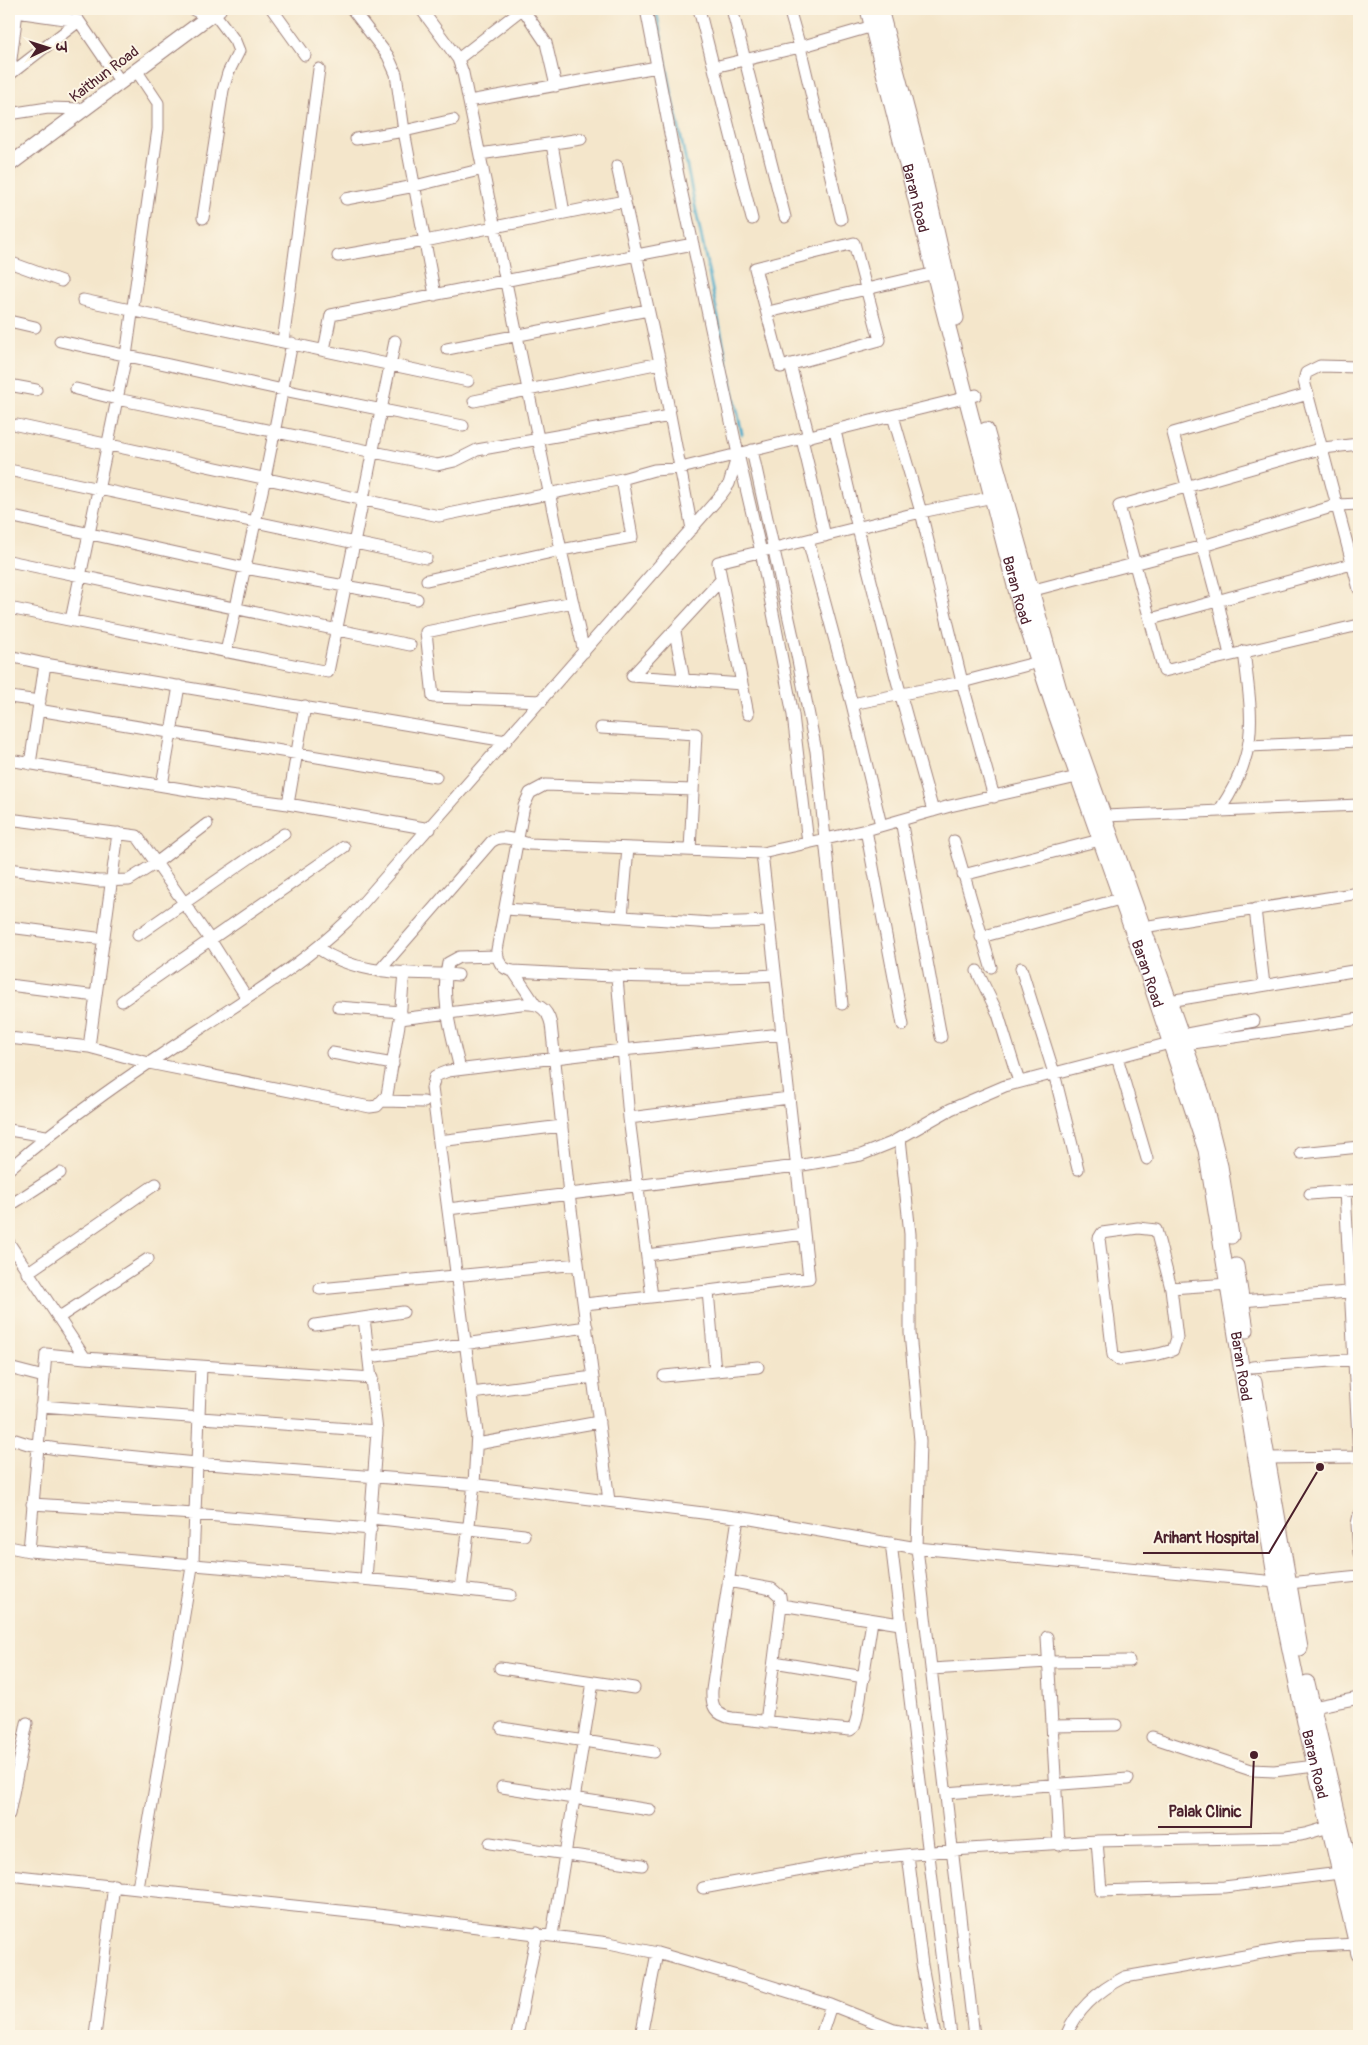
<svg xmlns="http://www.w3.org/2000/svg" width="1368" height="2045" font-family="Pangolin,'Playpen Sans Deva',sans-serif">
  <style>
    .lines { fill: none; stroke-linecap: round; stroke-linejoin: round }
    .stream { stroke: #4aaac9; stroke-width: 3 }
    .minor-casing { stroke: #9f827b; stroke-width: 13 }
    .tertiary-casing { stroke: #9f827b; stroke-width: 16 }
    .secondary-casing { stroke: #9f827b; stroke-width: 17 }
    .minor { stroke: #fff; stroke-width: 11 }
    .tertiary { stroke: #fff; stroke-width: 14 }
    .secondary { stroke: #fff; stroke-width: 15 }
    .labels { text-anchor: middle; stroke-width: 4; stroke-linejoin: round; paint-order: stroke }
    .street-label { font-size: 15px; fill: #4a1f2b; stroke: #fcf5e5 }
    .leader { fill: none; stroke: #4a1f2b; stroke-width: 2 }
    .callout-dot { fill: #4a1f2b; stroke: #fcf5e5; stroke-width: 2 }
    .callout-label { font-size: 16px; text-anchor: middle; font-weight: bold; fill: #4a1f2b; stroke: #fcf5e5; stroke-width: 4; stroke-linejoin: round; paint-order: stroke }
  </style>
  <rect width="100%" height="100%" fill="#fcf5e5"/>
  <filter id="ink" filterUnits="userSpaceOnUse"><feTurbulence type="fractalNoise" baseFrequency=".02" numOctaves="2"/><feDisplacementMap in="SourceGraphic" scale="10" xChannelSelector="R" yChannelSelector="G"/><feConvolveMatrix kernelMatrix="1 2 1 2 8 2 1 2 1" color-interpolation-filters="sRGB"/></filter>
  <filter id="wash" filterUnits="userSpaceOnUse"><feTurbulence type="fractalNoise" baseFrequency=".0096" numOctaves="4" result="noise"/><feDisplacementMap in="SourceGraphic" scale="20" xChannelSelector="R" yChannelSelector="G"/><feGaussianBlur stdDeviation="1.12" result="paint"/><feColorMatrix in="noise" values="0 0 0 0 0 0 0 0 0 0 0 0 0 0 0 0 0 1.4 0 .05"/><feComposite in="paint" operator="in"/></filter>
  <g filter="url(#wash)">
    <rect width="100%" height="100%" fill="#f4e6cb"/>
    <g class="lines">
      <path class="stream" d="M656 9 671 89 742 434"/>
    </g>
  </g>
  <g filter="url(#ink)">
    <g class="lines">
      <g class="minor-casing">
        <path id="minor" d="M192 9 208 17
          M272 9 305 55
          M352 9 388 56 396 74 404 131 435 295
          M421 9 458 59 463 73 561 550 584 652
          M523 9 546 43 556 86
          M646 9 678 175 738 454 761 552 793 715 808 843
          M699 9 752 219
          M732 9 785 217
          M789 9 800 47 841 219
          M9 11 79 21 120 81
          M17 12 9 75 79 21
          M458 59 522 9
          M714 67 800 47 873 26
          M469 101 657 67
          M9 114 48 108 84 109
          M356 139 404 131 453 120
          M552 144 564 213
          M480 154 581 139
          M617 166 660 363 692 529
          M346 199 415 186 483 169
          M203 218 223 90 228 73 239 51 235 41 214 13
          M854 243 880 340 781 367 755 268Z
          M338 256 425 241 624 201
          M9 262 61 281
          M83 300 468 381
          M768 312 935 273
          M9 321 35 327
          M60 341 283 390 463 426
          M283 342 319 69
          M447 349 648 310
          M324 350 331 315 693 244
          M790 364 809 437
          M1359 367 1320 366 1306 373 1304 381 1359 589
          M9 385 36 390
          M76 389 117 399 437 465 455 461 477 450 670 416
          M474 401 660 363
          M893 416 921 512 962 682 994 797
          M17 425 439 516 622 479 654 470 681 468 738 454
          M835 431C864 559 897 685 933 811
          M802 439 825 536
          M1359 444 1323 448 1119 506 1164 671 1359 625
          M752 450 797 655 816 751 842 1004
          M9 470 426 558
          M9 516 245 568 417 599
          M808 540 852 704
          M9 561 410 645
          M427 580 561 550 632 537 622 479
          M721 580 632 676 742 684
          M1030 591 1203 546 1338 505 1359 504
          M9 608 328 672 395 341
          M1151 619 1359 562
          M71 620 126 356 158 129V103L136 70
          M675 632 684 680
          M226 652 265 478 292 343
          M1230 655 1218 602 1173 433 1308 394
          M9 656 45 664
          M9 697 40 701
          M542 701 433 697 426 632 573 602
          M38 710 436 777
          M748 714 718 562 921 512 993 497
          M601 728 696 734 690 850
          M1249 746 1359 741
          M9 760 200 792 288 804 430 829
          M30 764 45 664 506 741
          M162 785 179 686
          M693 790 545 785 530 793 524 806 497 950C498 962 501 969 513 971 600 976 687 980 774 975
          M288 804 305 706
          M1219 811C1260 751 1252 719 1244 651
          M1105 816 1359 805
          M9 819 137 836 211 941 247 998
          M901 820 941 1037
          M881 825 852 704 962 682 1039 662
          M866 830 903 1025
          M954 841 991 967
          M9 869 98 881 129 880 156 863 207 824
          M963 875 1100 840
          M506 909 712 923 769 921
          M1255 909 1264 985
          M622 917 628 848
          M9 927 104 939
          M1143 927 1359 893
          M138 935 284 834
          M981 937 1120 899
          M318 948C358 977 411 972 458 975
          M1021 968 1054 1073 1078 1169
          M379 971 491 842C502 833 517 841 529 844L762 853 866 830 950 806 1077 777
          M513 971 535 1004
          M977 971 998 1014 1019 1082
          M617 977 629 1118 652 1297
          M9 985 96 996
          M122 1001 344 847
          M1169 1001 1359 970
          M338 1007 401 1012
          M400 1019 404 972
          M1182 1035 1254 1021
          M9 1038 89 1047 149 1063 370 1107 377 1106 387 1095 400 1019 521 1004C538 1003 547 1007 551 1024L569 1194 609 1501
          M1186 1044 1359 1019
          M89 1047 118 833
          M332 1053 393 1064
          M1117 1057 1147 1159
          M460 1069C452 1035 440 998 448 963L459 957 498 956
          M383 1101 424 1102
          M629 1118 789 1098
          M9 1130 46 1136
          M900 1138 910 1234V1333L920 1441 917 1548 974 2036
          M439 1141 562 1126
          M1301 1153 1359 1147
          M9 1169C69 1116 136 1071 203 1027 253 994 304 963 347 921L721 495 729 484 738 454 976 395
          M1345 1191 1359 1457
          M1310 1194 1359 1190
          M9 1206 60 1173
          M448 1209 797 1166 861 1155 891 1143 951 1109 1005 1086 1170 1043
          M9 1243 85 1358 372 1378
          M647 1255 804 1234
          M27 1273 156 1184
          M1171 1288 1156 1230 1138 1228 1102 1233 1099 1238 1113 1355 1119 1360 1159 1354 1173 1350 1177 1338 1171 1288 1229 1284
          M320 1289 578 1264
          M708 1291 715 1371
          M1242 1301 1359 1291
          M584 1304 708 1291 809 1278 762 853
          M58 1318 148 1259
          M364 1318 377 1431 366 1579
          M315 1325 403 1312
          M369 1357 587 1327
          M1252 1367 1359 1359
          M9 1368 44 1377
          M664 1376 758 1367
          M472 1393 593 1377
          M41 1406 377 1431
          M9 1438 28 1444 57 1449 196 1463 479 1485 751 1519 917 1548 1276 1582 1289 1583 1359 1576
          M477 1444 599 1422
          M1268 1458 1359 1457
          M32 1504 194 1514 371 1529
          M1359 1515 1357 1524 1359 1553
          M372 1518 524 1535
          M738 1518 712 1690C711 1706 715 1715 732 1718L850 1730 854 1727 857 1717 872 1621
          M891 1543 951 2036
          M9 1547 29 1551 46 1354 85 1358
          M29 1551 408 1583 510 1595
          M728 1581 772 1589 780 1596 781 1605 766 1722
          M461 1589 474 1484 477 1433 432 1088 435 1076 448 1071 622 1050 782 1034
          M781 1605 900 1624
          M1047 1637 1059 1845
          M774 1662 864 1677
          M500 1668 634 1688
          M931 1669 1049 1662 1129 1661
          M1313 1707 1359 1698
          M1052 1726 1116 1725
          M502 1728 654 1752
          M1152 1737 1251 1770 1274 1771 1315 1766
          M502 1787 650 1810
          M946 1793 1128 1779
          M9 1814 27 1723
          M1097 1841 1101 1891 1224 1887 1340 1873
          M490 1843 642 1865
          M908 1855 922 1965 935 2036
          M9 1875 387 1916 609 1943 657 1953 754 1981 831 2005 894 2030 925 2036
          M138 1888 193 1561 201 1367
          M703 1888 856 1860 953 1850 1097 1841 1287 1837 1305 1834 1329 1827
          M552 1935 593 1682
          M641 2033 654 2036
          M95 2036 114 1885
          M517 2036 537 1933
          M641 2036 657 1953
          M821 2036 831 2005
          M1066 2036C1077 2009 1099 1990 1125 1977L1296 1947 1357 1944"/>
      </g>
      <g class="tertiary-casing">
        <path id="tertiary" d="M9 165 219 9"/>
      </g>
      <g class="secondary-casing">
        <g id="secondary">
          <path id="s1" d="M868 9 941 300 1020 605 1057 717 1144 963 1206 1150 1276 1582 1306 1727 1359 1954"/>
          <path d="M880 9 922 168 956 318"/>
          <path d="M986 430 1060 693 1202 1094 1220 1166 1231 1236"/>
          <path d="M1236 1266 1246 1330"/>
          <path d="M1254 1382 1300 1648"/>
          <path d="M1307 1683 1359 1905"/>
        </g>
      </g>
      <use href="#minor" class="minor"/>
      <use href="#tertiary" class="tertiary"/>
      <use href="#secondary" class="secondary"/>
    </g>
  </g>
  <g class="labels">
    <g class="street-label">
      <text transform="translate(104 74) rotate(-37)" y="5">Kaithun Road</text>
      <text dy="5" stroke="none"><textPath href="#s1" startOffset="195">Baran Road</textPath></text>
      <text dy="5" stroke="none"><textPath href="#s1" startOffset="600">Baran Road</textPath></text>
      <text dy="5" stroke="none"><textPath href="#s1" startOffset="1005">Baran Road</textPath></text>
      <text dy="5" stroke="none"><textPath href="#s1" startOffset="1410">Baran Road</textPath></text>
      <text dy="5" stroke="none"><textPath href="#s1" startOffset="1815">Baran Road</textPath></text>
    </g>
  </g>
  <path class="leader" d="M1320 1467L1269 1553H1143M1254 1755L1251 1827H1158"/>
  <g class="callout-dot">
    <circle cx="1320" cy="1467" r="5"/>
    <circle cx="1254" cy="1755" r="5"/>
  </g>
  <g class="callout-label">
    <text x="1206" y="1543">Arihant Hospital</text>
    <text x="1205" y="1817">Palak Clinic</text>
  </g>
  <rect width="1368" height="2045" fill="none" stroke="#fcf5e5" stroke-width="30"/>
  <g transform="translate(48 48) rotate(86)" stroke="#fcf5e5" stroke-width="4" paint-order="stroke">
  <path d="M0-4L9 19L0 12L-9 19Z" fill="#4a1f2b"/>
  <text y="-8" font-size="14" font-weight="bold" text-anchor="middle" fill="#4a1f2b">उ</text>
  </g>
</svg>
